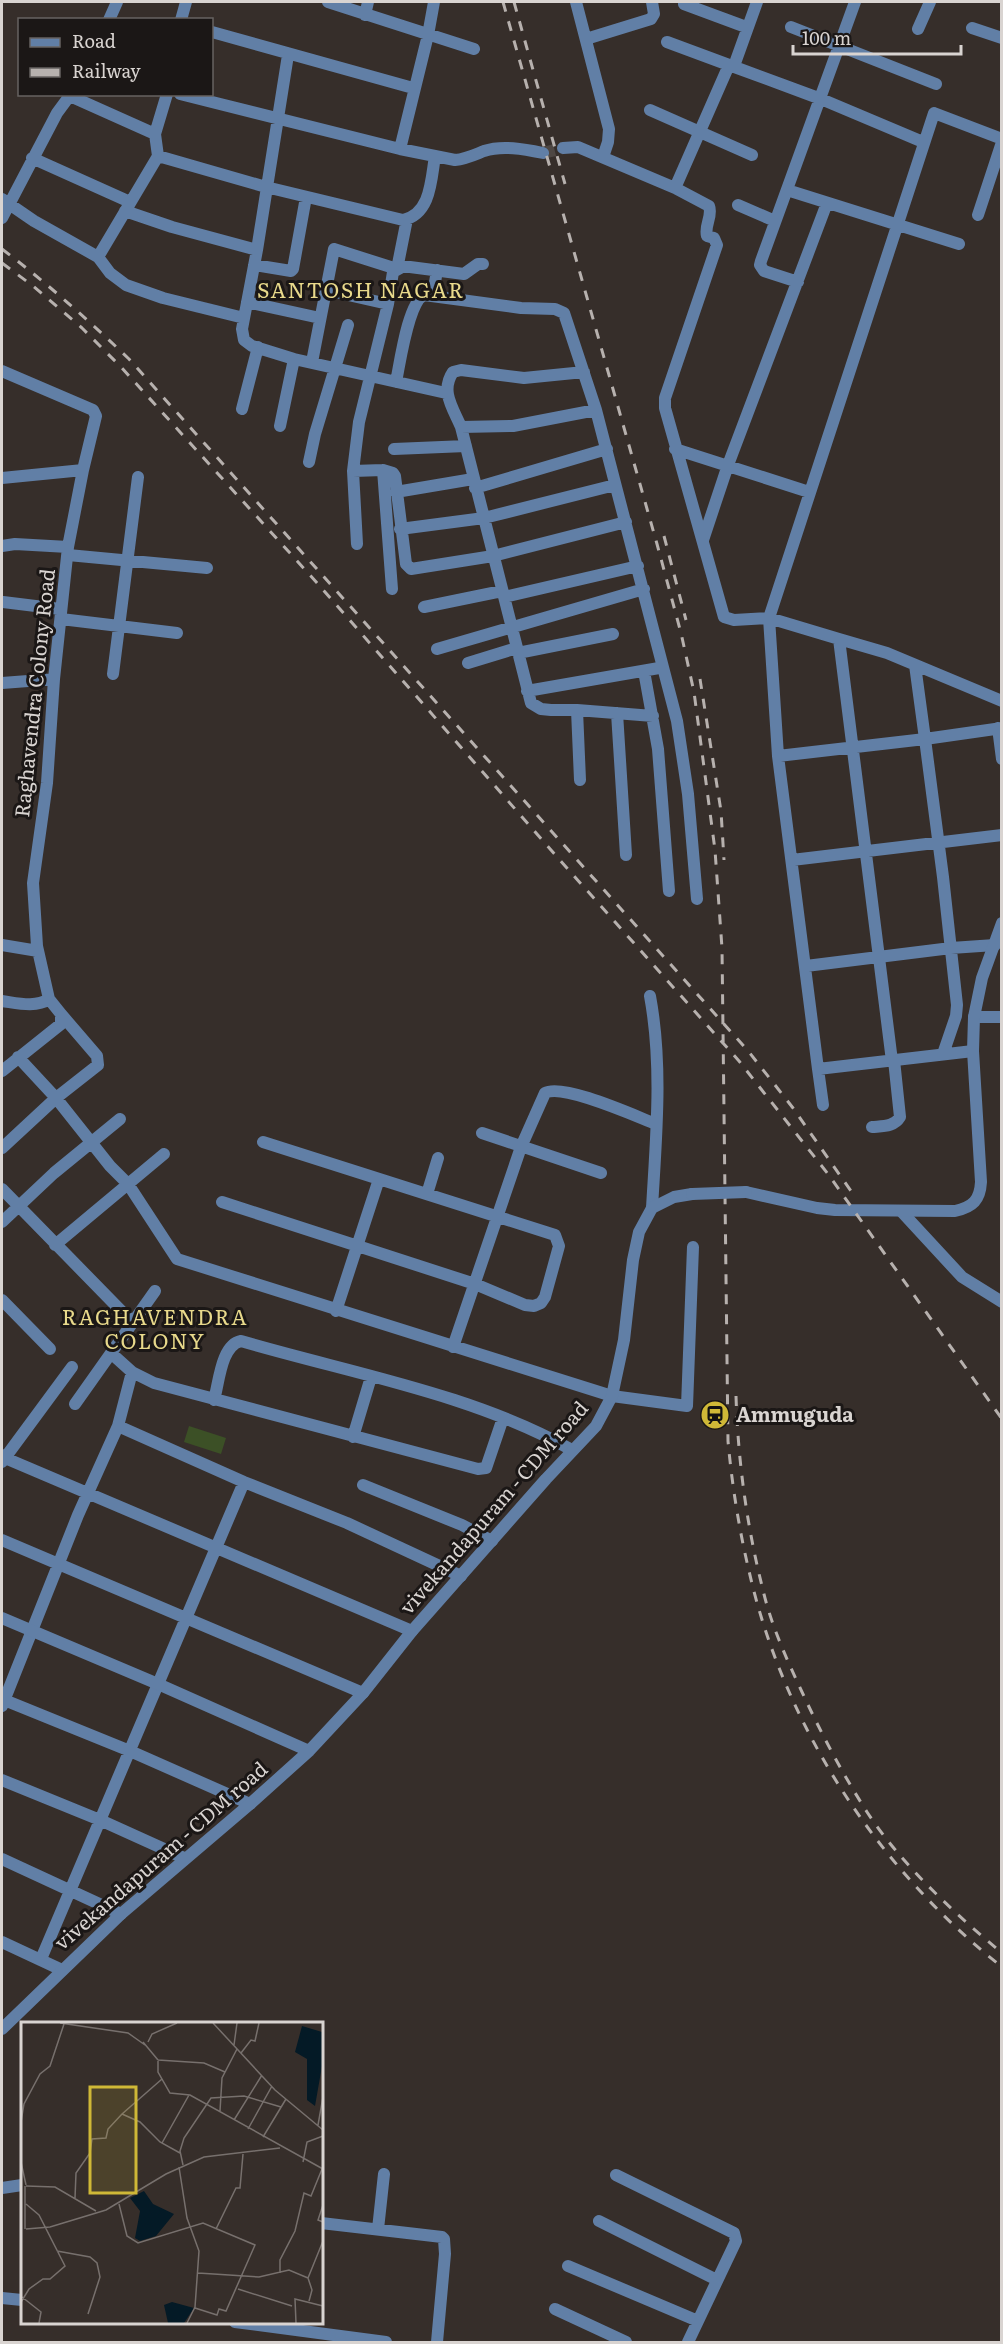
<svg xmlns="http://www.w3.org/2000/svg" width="1003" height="2344" font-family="Literata,serif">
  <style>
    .green { fill: #3c5026 }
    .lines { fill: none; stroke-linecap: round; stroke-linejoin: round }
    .minor-tunnel { stroke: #4e4743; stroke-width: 12; stroke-dasharray: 12 6; stroke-linecap: butt }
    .minor { stroke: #617fa6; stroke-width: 12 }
    .tertiary { stroke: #617fa6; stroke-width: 12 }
    .rail { stroke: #b7b1ae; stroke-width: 3; stroke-dasharray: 10 10; stroke-linecap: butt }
    .tertiary-bridge { stroke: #617fa6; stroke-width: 12 }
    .labels { text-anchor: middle; stroke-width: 6; stroke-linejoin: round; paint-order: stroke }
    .street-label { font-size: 20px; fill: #d9d4d1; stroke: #1b1716 }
    .poi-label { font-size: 20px; font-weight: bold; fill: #d9d4d1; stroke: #1b1716; text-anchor: start }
    .neighbourhood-label { font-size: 21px; letter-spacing: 1.5px; fill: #e8d98b; stroke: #1b1716 }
    .inset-road { fill: none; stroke: #77706d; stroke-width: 1.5 }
    .view { fill: #cfb837; fill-opacity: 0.15; stroke: #cfb837; stroke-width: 3 }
    .inset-edge { fill: none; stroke: #d9d4d1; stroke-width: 3 }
  </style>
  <rect width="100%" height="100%" fill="#362e2a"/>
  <path class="green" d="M189 1426 226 1438 221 1454 184 1442Z"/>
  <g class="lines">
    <path class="minor-tunnel" d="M543 153 563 148"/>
    <path class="minor" d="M328 2 474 49
      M576 2 609 129 608 142 603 157
      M684 4 746 27
      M365 15 368 2
      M109 20 117 2
      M181 20 186 2
      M791 27 936 84
      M972 28 1002 38
      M918 29 930 2
      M212 32 413 88
      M586 39 651 19 654 14 652 2
      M667 42 729 65
      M288 55 257 250 242 329 244 340 252 346 294 359 446 393
      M734 66 757 2
      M180 94 400 149 455 160C466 159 474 155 484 151 502 145 524 149 543 153
      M70 96 155 134
      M650 110 752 155
      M923 142 821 99 729 65 675 188 709 206C713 216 704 225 707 236L714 238 717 245 665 398V408L724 617 734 620 769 618 839 639 887 653 1002 701
      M563 148 578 147 675 188
      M400 149 428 35 434 2
      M158 156 266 187 403 220C431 214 431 180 435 156
      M32 158 130 202
      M787 190 959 244
      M2 199 34 221 98 257 110 273 126 285 163 298 244 318
      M738 205 775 221
      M125 211 172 227 257 250
      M978 215 1002 142
      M2 218 57 113 71 94
      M98 257 158 156 155 134 167 94
      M254 265 291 271 293 269 306 197
      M798 282 764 271 760 265 761 261 855 2
      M326 290 388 304
      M433 295 437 270
      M247 302 320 318
      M312 362 334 249 397 269 407 219
      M2 371 93 410 96 416 83 470 68 547 54 679 47 783 33 883 37 946 49 999 61 1014V1024L2 1071
      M584 372 524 378 461 370 453 372C440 391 453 408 461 427L531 703 541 709 551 710H577L653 716
      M396 382C400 363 408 303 424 295L521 308 555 309 564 313 596 410 677 721 688 794 697 899
      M242 409 258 347
      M280 426 294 359
      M461 427 513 426 596 410
      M394 449 466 446
      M675 449 809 492
      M309 462 315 434 348 325
      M383 470 392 589
      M353 471 383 470 393 473 395 476 406 564 411 569 493 556 626 522
      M2 478 83 470
      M475 488 607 449
      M396 492 473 479
      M400 529 484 518 615 485
      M703 540 728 465 827 203
      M357 544 353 471 359 422 388 304 393 272 402 267H410L464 274 478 264H483
      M2 546 15 544 68 547
      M68 555 207 568
      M504 597 638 566
      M3 602 60 609
      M424 607 502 591
      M61 619 177 633
      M839 639 892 1061
      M437 649 644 589
      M518 653 613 634
      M468 663 517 648
      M644 671 658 749 669 891
      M113 674 138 477
      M2 683 54 679
      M527 691 659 668
      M577 710 580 780
      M617 713 626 855
      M998 728 1002 759
      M778 756 925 739 915 665
      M792 860 1002 835
      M2 945 38 951
      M806 966 951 948 995 945
      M650 996C663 1066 656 1138 652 1208
      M2 1001C17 1003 36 1008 49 999
      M974 1017H1002
      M973 1051 818 1069 778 756 769 618 934 113 1002 139
      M943 1054 956 1016 957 1005 943 877 925 739 1002 728
      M18 1057 56 1098 110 1166 128 1184 177 1259 612 1396 687 1406 693 1247
      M818 1069 823 1105
      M872 1127C883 1126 894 1127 900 1117L894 1060
      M482 1133 601 1173
      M2 1148 56 1098 98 1065 97 1056 61 1014
      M2 1189 133 1323
      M427 1194 438 1158
      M222 1202 475 1284 525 1305 534 1306 541 1303 545 1297 559 1246 555 1235 263 1142
      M901 1211 962 1277 1002 1302
      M2 1222 54 1173 120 1119
      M55 1245 164 1154
      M2 1300 50 1349
      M336 1311 379 1179
      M453 1347 521 1147 545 1093C563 1083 635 1116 656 1124
      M132 1372 154 1383 478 1469 486 1468 503 1418
      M214 1400C219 1383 221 1345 241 1341 350 1373 473 1394 572 1450
      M75 1404 155 1291
      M118 1426 244 1482 347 1523 461 1576
      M353 1437 371 1377
      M2 1455 5 1458 412 1631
      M2 1462 72 1367
      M363 1485 462 1525 492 1541
      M2 1540 363 1693
      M2 1699 130 1751 250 1804
      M2 1706 78 1515 118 1426 132 1372 112 1354
      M2 1780 100 1820 184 1858
      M2 1859 121 1914
      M2 1942 62 1970
      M41 1959 244 1482
      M616 2175 734 2233 736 2241 688 2342
      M2 2188 22 2185
      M599 2221 717 2280
      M321 2223 442 2237 444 2239 445 2254 437 2342
      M378 2229 384 2174
      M568 2266 698 2321
      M2 2298 22 2300
      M555 2309 626 2342
      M235 2322 386 2342"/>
    <path class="tertiary" d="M746 1192 817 1208 835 1210 955 1211C973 1207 980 1200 981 1182L973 1051 974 1017 982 978 1002 923
      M2 1618 158 1684 309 1751
      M2 2029 121 1914 250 1804 309 1751 363 1693 412 1631 546 1479 596 1426 612 1396 624 1340 633 1260 639 1232 652 1208 674 1197 692 1194"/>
    <path class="rail" d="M503 2 657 544 681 633 694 692 715 850 722 948 728 1441C732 1485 739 1529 749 1571 784 1726 878 1869 1002 1967
      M514 2 565 184
      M2 249C47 283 88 320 129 359L749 1052 793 1108 853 1194
      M2 263 33 286 82 328 121 367 318 584 558 858 739 1061 828 1174 1002 1419
      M664 536 686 620
      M700 679 721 811 724 860
      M736 1396C738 1462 747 1527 763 1590 771 1625 787 1660 802 1692 821 1733 842 1773 867 1812 901 1864 954 1913 1002 1953"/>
    <path class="tertiary-bridge" d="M692 1194 746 1192"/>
  </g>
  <defs>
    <g id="station-disc" transform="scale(1.5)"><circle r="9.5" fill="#cfb837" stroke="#1b1716"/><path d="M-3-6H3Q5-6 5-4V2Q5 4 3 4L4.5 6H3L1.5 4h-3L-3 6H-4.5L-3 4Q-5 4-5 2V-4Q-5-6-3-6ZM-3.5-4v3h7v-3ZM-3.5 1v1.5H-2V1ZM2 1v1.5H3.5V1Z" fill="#111"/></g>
  </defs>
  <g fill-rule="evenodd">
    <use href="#station-disc" x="715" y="1415"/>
  </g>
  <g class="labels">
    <g class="street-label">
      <text transform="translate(35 693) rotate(-84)" y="7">Raghavendra Colony Road</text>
      <text transform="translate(494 1508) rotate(-49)" y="7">vivekandapuram - CDM road</text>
      <text transform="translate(161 1856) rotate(-41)" y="7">vivekandapuram - CDM road</text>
    </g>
    <g class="poi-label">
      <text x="736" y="1422">Ammuguda</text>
    </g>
    <g class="neighbourhood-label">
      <text x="361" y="298">SANTOSH NAGAR</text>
      <text x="155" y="1325">RAGHAVENDRA<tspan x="155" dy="24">COLONY</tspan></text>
    </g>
  </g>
  <g transform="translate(21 2022)">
    <rect width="302" height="302" fill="#362e2a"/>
    <path d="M281 4 301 10V44L294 84 286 78V37L274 30ZM123 169 132 182 153 192 135 214 119 219 114 216 119 189 109 176ZM151 280 173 286 163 301H147L143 283Z" fill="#041a26"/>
    <path class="inset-road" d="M39 1 107 11 124 23M192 1 254 68 302 108M122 20 137 38M127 20 131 12 156 1M213 23 216 1M220 31 230 18 234 19 238 1M137 38 183 41 204 50M137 39V50L149 71 169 73 302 147M199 89 201 56 216 27M101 92 119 100 139 120 159 131M213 98 241 53M0 100 3 82 19 52 29 44 43 2M297 103 302 75M227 107 251 64M242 115 265 77M141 121 168 73M0 140 5 163M282 140 286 120 302 114M162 143 159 129 163 116 190 76 223 74 260 85M158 145 166 196 178 229 174 285 166 301M5 164 34 165 75 189M54 176 55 151 69 131 71 117 85 116 87 107 101 92 141 57M98 182 106 214 117 221 182 201 234 223 205 289 198 287 196 293 174 286M302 183 297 198 302 200M4 207V164M5 207 29 205 85 188 145 152 183 135 259 126M195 207 215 166H219L222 132M36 229 69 235 76 241 79 255 67 292M177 251 238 255 268 248 287 256M259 251V238L274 209 283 171 290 174 301 147M287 256 302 219M287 256 291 268 288 279M217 267 271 284M1 275 20 290 18 301M0 280 8 267 22 257H29L44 244 18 193 5 182M275 301 274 277 302 284"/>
    <path class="view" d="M69 65H115V171H69Z"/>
    <rect width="302" height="302" class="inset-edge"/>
  </g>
  <rect width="1003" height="2344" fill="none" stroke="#d9d4d1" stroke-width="6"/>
  <rect x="18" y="18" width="195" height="78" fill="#1b1716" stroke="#676361" stroke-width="1.5"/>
  <rect x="30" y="38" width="30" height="9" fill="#617fa6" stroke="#676361" stroke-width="1.5"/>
  <text x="72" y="48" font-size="18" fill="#d9d4d1">Road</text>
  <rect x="30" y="68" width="30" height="9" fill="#b7b1ae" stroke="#676361" stroke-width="1.5"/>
  <text x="72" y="78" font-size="18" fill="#d9d4d1">Railway</text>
  <path d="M793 45v9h168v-9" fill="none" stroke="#d9d4d1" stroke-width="3"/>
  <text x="802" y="45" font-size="18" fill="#d9d4d1" stroke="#1b1716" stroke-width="4.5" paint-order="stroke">100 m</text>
</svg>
